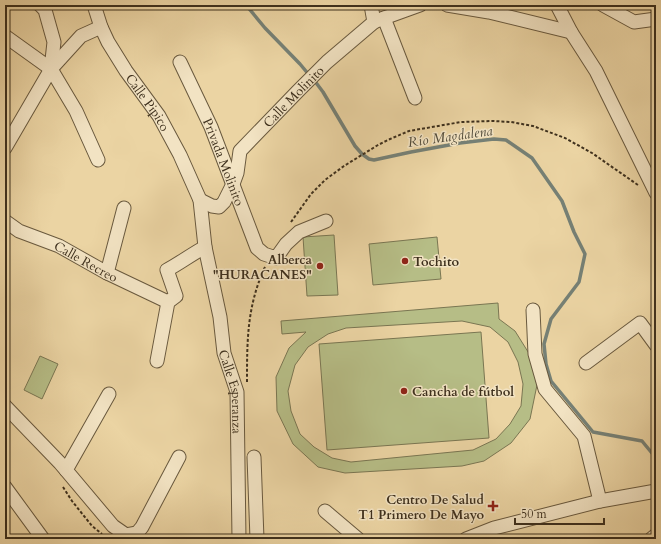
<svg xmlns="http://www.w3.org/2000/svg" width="661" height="544" font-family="Cardo,serif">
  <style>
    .green { fill: #b6bd86; stroke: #7a7652; fill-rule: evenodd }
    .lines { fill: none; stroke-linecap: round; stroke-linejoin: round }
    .stream { stroke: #768075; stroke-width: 3.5 }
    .minor-casing { stroke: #69593e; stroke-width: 15 }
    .path { stroke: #3e301d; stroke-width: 2; stroke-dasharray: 3 2; stroke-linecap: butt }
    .minor { stroke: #f2e3c3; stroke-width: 13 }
    .poi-dot { fill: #8f2418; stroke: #f2e3c3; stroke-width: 1.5 }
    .labels { text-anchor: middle; stroke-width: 3; stroke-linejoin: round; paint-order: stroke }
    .street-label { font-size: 13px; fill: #3e301d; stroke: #f2e3c3 }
    .poi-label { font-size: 13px; font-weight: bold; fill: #3e301d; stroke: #f2e3c3; text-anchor: end }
    .water-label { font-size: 14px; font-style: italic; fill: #514b3a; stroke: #f2e3c3 }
  </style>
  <rect width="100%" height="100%" fill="#ebd4a3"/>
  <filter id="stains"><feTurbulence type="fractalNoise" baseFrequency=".005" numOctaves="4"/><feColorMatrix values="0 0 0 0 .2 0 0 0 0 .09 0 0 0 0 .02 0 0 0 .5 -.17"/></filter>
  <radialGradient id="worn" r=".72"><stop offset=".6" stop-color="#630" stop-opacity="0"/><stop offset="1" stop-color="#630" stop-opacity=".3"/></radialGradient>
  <path class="green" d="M334 235 338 295 307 296 303 237Z
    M437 237 441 279 373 285 369 244Z
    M498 303 499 319 515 331 530 355 537 385 530 419 511 443 484 461 462 466 345 473 318 467 293 444 277 411 276 377 289 348 306 332 282 334 281 321ZM462 321 490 327 508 342 518 362 523 384 521 406 510 424 496 439 473 450 351 462 332 458 314 447 300 434 291 411 288 391 295 365 308 347 328 334 346 328Z
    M481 332 489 438 327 450 319 344Z
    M40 356 58 364 42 399 24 390Z"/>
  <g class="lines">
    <path class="stream" d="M246 5 265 28 300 64 310 76
      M314 80 323 92 355 146 362 154 369 159 374 160 411 152 460 143 494 139 506 140 532 158 562 201 574 232 585 254 579 282 551 319 544 344 546 364 551 381 593 432 642 441 656 458"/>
    <g class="minor-casing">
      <g id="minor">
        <path d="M40 5 45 10 54 42 51 69"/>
        <path id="s1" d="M94 5 101 27 108 42 126 71 159 116 180 155 200 200 205 247 220 317 224 353 237 392 239 539"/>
        <path d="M371 5 374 22"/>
        <path d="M447 5 489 12 571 32"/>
        <path d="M557 5 571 32 596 71 656 193"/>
        <path d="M603 5 634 22 656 19"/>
        <path d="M384 18 415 98"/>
        <path d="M5 36 51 69 76 111 98 160"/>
        <path id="s2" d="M180 62 211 127 257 248 264 254 276 258 286 244 299 232 326 221"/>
        <path d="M5 148 51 69 81 36 101 27"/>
        <path id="s3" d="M200 200 212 206 219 207 224 202 233 184 237 173 240 151 298 91 327 62 374 22 384 18 420 5"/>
        <path id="s4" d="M5 221 19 231 59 246 107 273 168 302"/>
        <path d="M107 273 124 208"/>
        <path d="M533 310 535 354 545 389 584 436 600 501"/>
        <path d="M157 361 168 302 176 296 167 270C180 263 192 254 205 247"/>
        <path d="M586 363 640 323 656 345"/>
        <path d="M5 406 60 463 113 526 126 535 137 533 142 527 179 457"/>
        <path d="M254 457 257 539"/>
        <path d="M66 470 109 394"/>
        <path d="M5 487 43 539"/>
        <path d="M325 511 358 539"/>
        <path d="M466 539 494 528 600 501 656 491"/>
        <path d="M651 539 656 535"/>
      </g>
    </g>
    <path class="path" d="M291 222 311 194 325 180 344 166 378 145 390 139 409 131 461 122 493 121 511 122 533 126 565 138 592 153 638 185
      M247 382C247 340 247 306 265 267
      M63 487 72 501 92 526 102 534"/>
    <use href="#minor" class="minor"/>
  </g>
  <g class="poi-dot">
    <circle cx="405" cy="261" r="4"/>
    <circle cx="320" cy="266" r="4"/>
    <circle cx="404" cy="391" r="4"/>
    <path d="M491 500h4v4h4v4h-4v4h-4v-4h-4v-4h4z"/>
  </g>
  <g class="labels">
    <g class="street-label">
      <text dy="5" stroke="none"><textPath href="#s3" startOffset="158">Calle Molinito</textPath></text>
      <text dy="5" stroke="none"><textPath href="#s1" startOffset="112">Calle Pipico</textPath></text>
      <text dy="5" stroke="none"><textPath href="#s2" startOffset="109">Privada Molinito</textPath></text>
      <text dy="5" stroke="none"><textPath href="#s4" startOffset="91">Calle Recreo</textPath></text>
      <text dy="5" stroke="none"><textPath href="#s1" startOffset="418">Calle Esperanza</textPath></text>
    </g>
    <g class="poi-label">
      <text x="312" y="264">Alberca<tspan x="312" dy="15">"HURACANES"</tspan></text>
      <text x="413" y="266" text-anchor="start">Tochito</text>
      <text x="412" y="396" text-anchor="start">Cancha de fútbol</text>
      <text x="484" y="504">Centro De Salud<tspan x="484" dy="15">T1 Primero De Mayo</tspan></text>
    </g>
    <g class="water-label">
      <text transform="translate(450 136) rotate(-8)" y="5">Río Magdalena</text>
    </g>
  </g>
  <rect width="661" height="544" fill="none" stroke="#ebd4a3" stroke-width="20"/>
  <rect x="6" y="6" width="649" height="532" fill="none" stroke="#3e301d" stroke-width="2"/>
  <rect x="10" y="10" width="641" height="524" fill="none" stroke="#3e301d"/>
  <path d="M515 518v6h89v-6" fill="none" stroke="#3e301d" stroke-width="2"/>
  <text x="521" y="518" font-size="12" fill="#3e301d" stroke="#f2e3c3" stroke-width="3" paint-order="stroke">50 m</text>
  <rect width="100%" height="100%" filter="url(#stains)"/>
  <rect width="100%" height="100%" fill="url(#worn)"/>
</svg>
